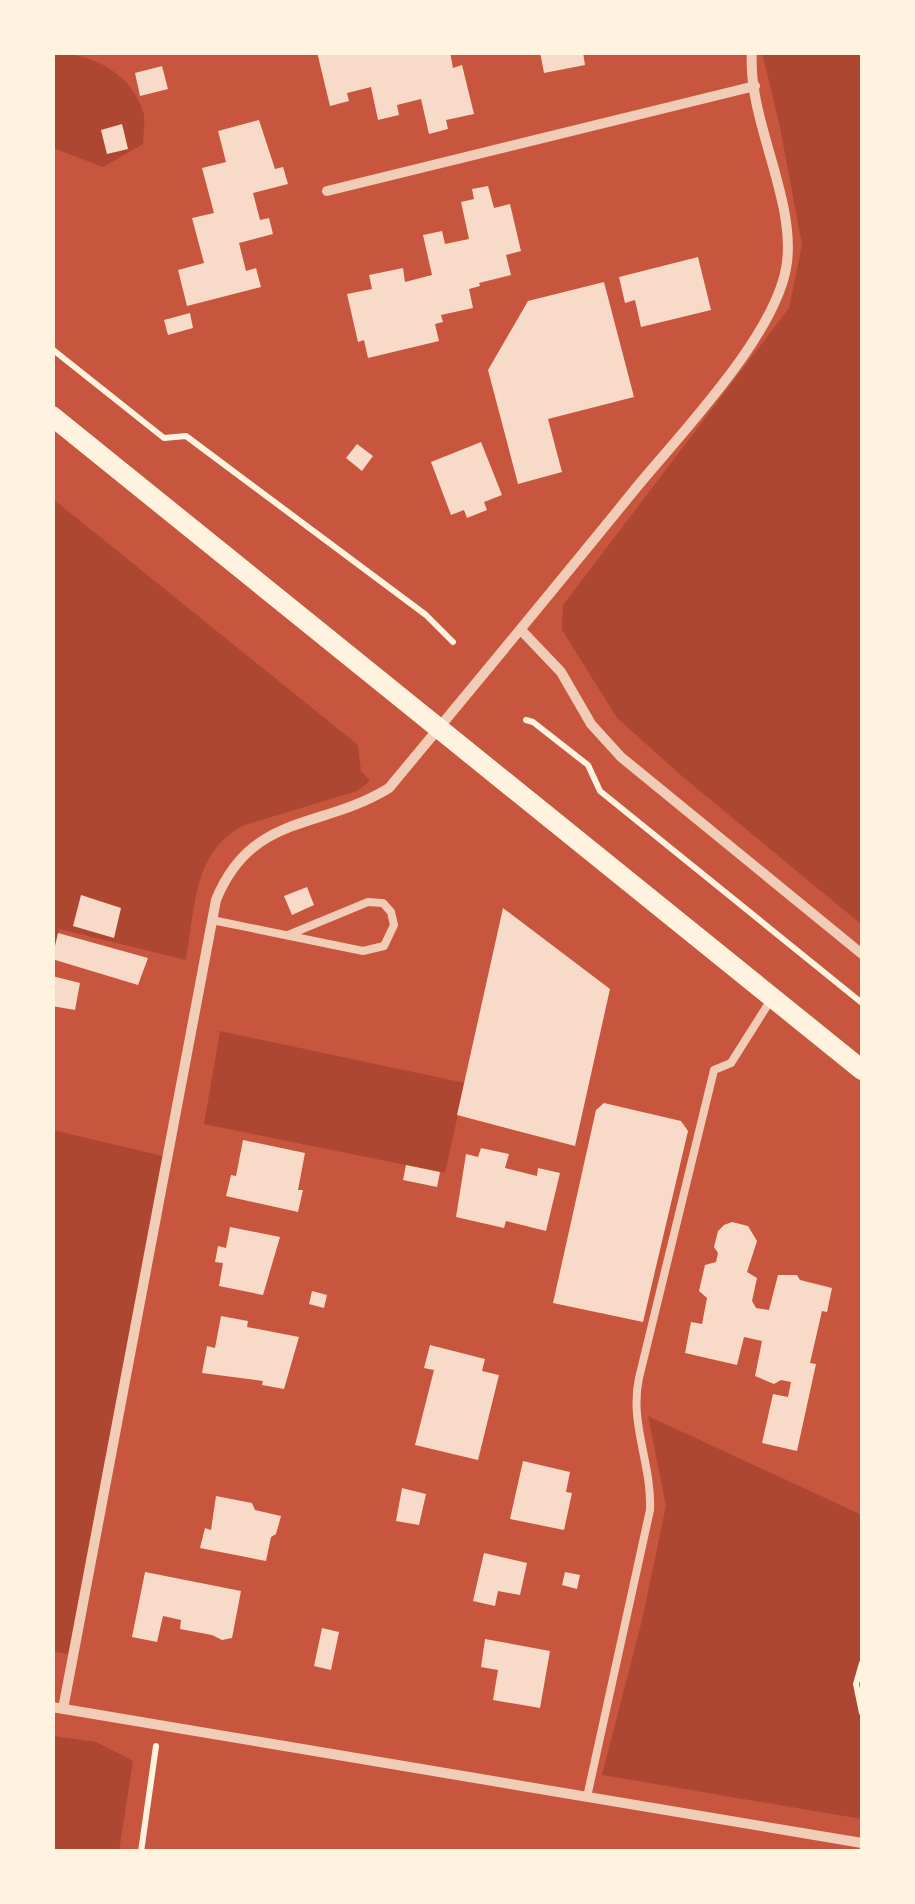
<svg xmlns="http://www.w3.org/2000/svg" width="915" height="1904" font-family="Quicksand,sans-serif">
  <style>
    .green { fill: #ae4732 }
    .building { fill: #f7dbc8 }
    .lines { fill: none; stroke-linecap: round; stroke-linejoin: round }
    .path { stroke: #fff3e0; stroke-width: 6 }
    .service { stroke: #f1ccb7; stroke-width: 8 }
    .minor { stroke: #f1ccb7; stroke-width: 10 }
    .secondary { stroke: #fff3e0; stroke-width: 20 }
  </style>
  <rect width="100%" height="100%" fill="#c8553d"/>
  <path class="green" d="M52 53C90 52 131 73 143 111 146 121 143 134 143 144L103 167 53 148Z
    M762 53H862V925L683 777 617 718 562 630 563 605 789 308 802 245 780 127Z
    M53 499 358 745 361 771 370 781 357 791 245 825C193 849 195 910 186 960L59 929 53 959Z
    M220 1031 465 1083 445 1173 204 1124Z
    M53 1130 167 1157 71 1655 53 1651Z
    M648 1416 862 1515V1819L602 1775 642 1620 666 1506Z
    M53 1736 96 1742 133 1761 119 1851H53Z"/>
  <path class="building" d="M317 52H450L453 68 462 65 474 114 446 120 448 129 429 134 421 99 397 105 399 115 378 120 371 87 347 93 349 101 330 106Z
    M540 52H583L585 65 544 73Z
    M162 66 168 89 140 96 135 73Z
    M259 120 275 169 283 167 288 184 253 193 260 220 269 218 273 234 239 243 246 271 256 268 261 287 187 306 178 270 204 263 192 218 214 213 202 168 226 162 218 131Z
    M122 124 128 149 107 154 101 130Z
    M488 186 494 208 510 204 521 251 506 255 511 275 479 283 480 286 469 289 473 308 441 315 443 322 435 324 439 341 368 358 364 340 358 342 347 294 372 289 369 275 403 268 405 282 432 275 423 235 442 231 445 244 469 239 461 202 474 199 472 189Z
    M698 257 711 310 641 327 635 300 625 303 619 277Z
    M604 282 634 397 548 419 562 472 518 484 488 370 528 301Z
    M190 313 193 328 168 335 164 320Z
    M481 442 502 495 484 502 487 510 467 518 464 510 451 515 431 462Z
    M357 444 373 456 362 471 346 458Z
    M307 887 314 905 292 915 284 896Z
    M81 895 121 908 114 938 73 926Z
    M503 908 610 989 575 1146 457 1115Z
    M58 933 148 958 138 985 52 959Z
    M52 976 80 983 75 1010 52 1006Z
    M604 1103 681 1121 688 1131 643 1322 553 1303 596 1110Z
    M243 1140 305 1153 298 1190H303L298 1212 226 1196 231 1175 236 1176Z
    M481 1148 509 1154 505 1168 537 1176 538 1168 560 1173 546 1231 506 1221 504 1228 456 1217 466 1154 478 1157Z
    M406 1165 440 1172 437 1187 403 1180Z
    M732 1222 748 1226 757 1241 747 1272 757 1278 752 1301 756 1308 769 1310 778 1275H797L800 1280 832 1288 827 1312 822 1311 810 1363 816 1364 797 1451 762 1443 773 1394 788 1397 791 1382 781 1380 774 1384 755 1376 762 1341 744 1337 737 1365 685 1353 691 1322 702 1324 707 1298 699 1291 705 1265 716 1262 718 1253 714 1247 718 1231 724 1225Z
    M230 1227 280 1237 263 1295 219 1286 223 1263 215 1262 218 1246 226 1248Z
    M312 1291 327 1295 324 1308 309 1304Z
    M221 1316 248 1321 247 1327 299 1337 284 1389 262 1385 263 1381 202 1373 207 1346 215 1348Z
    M430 1345 485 1359 482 1371 499 1375 478 1460 415 1445 434 1370 424 1368Z
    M523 1461 570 1472 566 1492 572 1493 564 1530 510 1519Z
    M402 1488 426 1494 419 1525 396 1521Z
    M216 1496 252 1503 255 1510 281 1516 276 1534 271 1537 266 1561 200 1548 205 1528 211 1530Z
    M484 1553 527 1563 520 1595 498 1591 495 1606 473 1601Z
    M145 1572 241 1591 232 1638 222 1640 212 1635 180 1629 181 1620 163 1616 157 1642 132 1637Z
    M565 1572 580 1575 577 1589 562 1585Z
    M322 1628 339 1632 331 1670 314 1666Z
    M485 1639 550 1651 540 1708 493 1700 498 1670 481 1667Z"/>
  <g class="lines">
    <path class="path" d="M52 349 164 438 186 436 426 615 453 642
      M526 720 533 722 588 765 600 791 862 1003
      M862 1663 856 1684 862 1713
      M141 1852 156 1746"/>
    <path class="service" d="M212 920 363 951 384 946 394 925 391 912 383 903 368 902 288 935
      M587 1797 650 1510C652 1464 629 1423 639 1378L714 1070 731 1063 772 998"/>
    <path class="minor" d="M327 191 755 86
      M521 630 561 672 591 724 621 757 862 954
      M52 1707 862 1843
      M63 1709 216 900C252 812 321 830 389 788 472 688 555 588 636 488 682 432 779 332 787 262 795 197 747 118 752 52"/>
    <path class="secondary" d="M52 416 862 1070"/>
  </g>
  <rect width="915" height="1904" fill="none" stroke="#fff3e0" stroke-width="110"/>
</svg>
